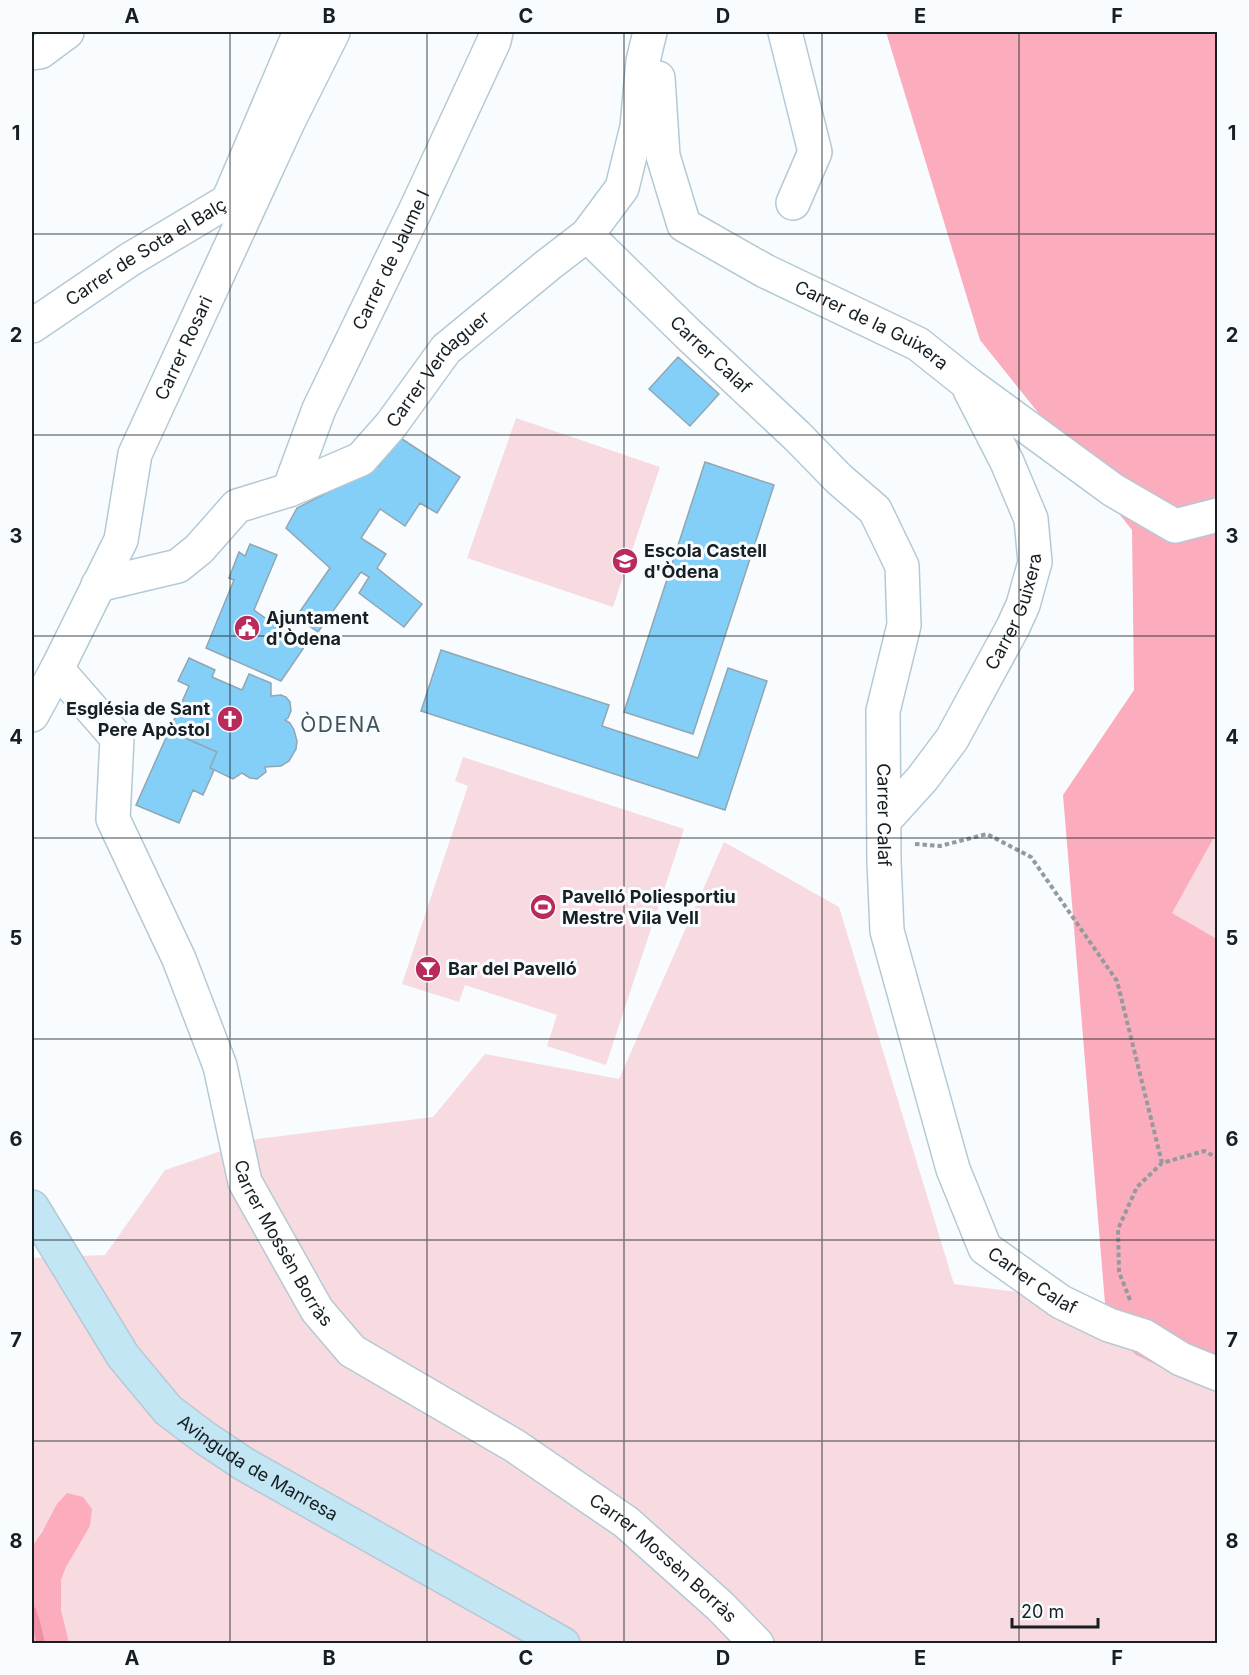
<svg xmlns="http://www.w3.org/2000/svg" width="1249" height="1675" font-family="Inter,sans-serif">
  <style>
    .green { fill: #f8dbe0 }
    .forest { fill: #fbadbd }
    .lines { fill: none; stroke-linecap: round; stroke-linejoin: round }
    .stream { stroke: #ee8fa4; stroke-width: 8 }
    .building { fill: #83cff7; stroke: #92a6b2; stroke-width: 1.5 }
    .street-casing { stroke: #b5c9d5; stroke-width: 36 }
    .secondary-casing { stroke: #b5c9d5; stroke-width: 36 }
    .path { stroke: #949a9e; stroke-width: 4; stroke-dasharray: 4.5 3; stroke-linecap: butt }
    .street { stroke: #fff; stroke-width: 33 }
    .secondary { stroke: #c3e6f5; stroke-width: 33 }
    .grid { fill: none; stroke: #171f23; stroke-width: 1.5; stroke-opacity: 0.55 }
    .labels { text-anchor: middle; stroke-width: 6; stroke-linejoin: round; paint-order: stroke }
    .street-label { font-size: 18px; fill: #171f23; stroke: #f8fcff }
    .poi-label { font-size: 18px; font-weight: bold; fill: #171f23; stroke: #f8fcff; text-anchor: start }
    .quarter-label { font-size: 21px; letter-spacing: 1.5px; fill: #3f515b; stroke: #f8fcff }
    .neatline { fill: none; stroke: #171f23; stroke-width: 2 }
    .grid-label { font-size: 20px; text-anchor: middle; font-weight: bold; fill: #171f23 }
  </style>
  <rect width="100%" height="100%" fill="#f8fcff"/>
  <path class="green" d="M516 418 660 467 613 607 467 558Z
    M463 757 684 829 606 1065 547 1046 557 1015 465 985 459 1002 402 984 468 786 455 781Z
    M1217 832V939L1171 913Z
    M724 842 839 907 954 1284 1105 1303 1122 1341 1213 1358 1217 1354V1643H69L63 1624 59 1594 61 1580 66 1567 50 1519 32 1546V1258L105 1255 165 1170 257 1139 433 1117 485 1054 619 1079Z"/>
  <path class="forest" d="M886 32H1217V832L1172 913 1217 939 1218 1354 1213 1358 1163 1368 1136 1355 1122 1341 1105 1303 1063 795 1134 690 1132 530 980 340Z
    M67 1493 83 1497 92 1509 90 1526 66 1567 61 1580V1610L69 1643H32V1546L42 1532 57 1504Z"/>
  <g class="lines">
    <path class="stream" d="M32 1610 36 1622 41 1644"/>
  </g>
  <path class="building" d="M678 357 719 394 690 426 649 389Z
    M399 437 460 477 437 513 420 503 405 526 380 509 361 538 386 554 377 568 422 604 404 627 359 593 369 577 361 572 318 632 296 617 330 568 286 528 297 508 379 466Z
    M705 462 774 485 693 734 624 712Z
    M250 544 277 555 254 610 305 646 281 681 206 648 234 580 229 578 239 552 245 556Z
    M441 650 609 705 602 726 698 758 728 668 767 681 725 810 421 711Z
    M189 658 215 670 212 677 242 690 249 674 271 683V696L281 695 286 697 290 702 291 711 288 718 285 720 290 723 294 730 297 741 296 749 289 761 281 766 265 767 266 772 257 779 250 778 242 773 233 779 210 768 217 752 169 731 189 686 178 681Z
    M169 731 217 752 210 768 214 770 203 795 193 790 179 823 136 805Z"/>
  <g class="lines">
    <g class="street-casing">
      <g id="street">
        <path d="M785 32 815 152 793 203"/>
        <path d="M32 53 40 52 67 32"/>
        <path id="s1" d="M658 78 663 156 684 225 765 271 918 344 967 383 1113 490 1175 526 1218 515"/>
        <path id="s2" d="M587 235 688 334 797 436 839 479 875 510 902 566 904 625 883 711 884 862 887 931 953 1169 985 1248 1061 1302 1109 1325 1144 1336 1181 1359 1218 1374"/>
        <path id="s3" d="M32 326 129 260 228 201 300 32"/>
        <path id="s4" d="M289 490 319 409 417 207 494 41 496 32"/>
        <path id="s5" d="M98 585 178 566 199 549 237 506 289 490 361 459 391 425 446 349 548 265 587 235 622 188 637 127 643 61 650 32"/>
        <path id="s6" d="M57 669 117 738 113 819 179 959 220 1066 245 1182 317 1310 352 1351 515 1446 626 1522 720 1606 757 1644"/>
        <path id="s7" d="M32 715 57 669 121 540 135 454 289 120 333 32"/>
        <path id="s8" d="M884 821 922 779 952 739 1013 627 1023 605 1035 562 1031 519 1007 462 970 390"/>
      </g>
    </g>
    <g class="secondary-casing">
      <g id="secondary">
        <path id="s9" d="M32 1207 123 1356 168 1410 205 1438 244 1464 563 1644"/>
      </g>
    </g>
    <path class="path" d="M915 844 940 846 987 834 1031 857 1117 981 1162 1163
      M1130 1300 1119 1272 1118 1229 1137 1187 1162 1163 1204 1151 1218 1158"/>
    <use href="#street" class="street"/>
    <use href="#secondary" class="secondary"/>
  </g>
  <path class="grid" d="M230 32V1644M427 32V1644M624 32V1644M822 32V1644M1019 32V1644M32 234H1218M32 435H1218M32 636H1218M32 838H1218M32 1039H1218M32 1240H1218M32 1441H1218"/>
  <defs>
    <g id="school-disc" transform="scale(1.35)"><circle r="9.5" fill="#b92b5c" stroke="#f8fcff"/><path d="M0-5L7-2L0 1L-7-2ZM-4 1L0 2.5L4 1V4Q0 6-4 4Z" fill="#fff"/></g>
    <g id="civic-disc" transform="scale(1.35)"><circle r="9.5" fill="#b92b5c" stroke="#f8fcff"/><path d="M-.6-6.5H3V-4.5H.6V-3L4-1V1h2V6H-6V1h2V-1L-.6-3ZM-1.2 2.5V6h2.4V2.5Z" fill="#fff"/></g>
    <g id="church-disc" transform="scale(1.35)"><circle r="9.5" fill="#b92b5c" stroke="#f8fcff"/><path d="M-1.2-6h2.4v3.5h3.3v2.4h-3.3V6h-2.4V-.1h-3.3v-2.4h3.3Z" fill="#fff"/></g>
    <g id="stadium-disc" transform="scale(1.35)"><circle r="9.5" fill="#b92b5c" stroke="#f8fcff"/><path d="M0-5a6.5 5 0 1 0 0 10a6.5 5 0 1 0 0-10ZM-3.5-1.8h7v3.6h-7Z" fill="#fff"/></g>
    <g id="bar-disc" transform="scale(1.35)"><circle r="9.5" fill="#b92b5c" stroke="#f8fcff"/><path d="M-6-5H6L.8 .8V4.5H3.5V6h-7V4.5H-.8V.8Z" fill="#fff"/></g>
  </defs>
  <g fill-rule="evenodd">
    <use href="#school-disc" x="625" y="561"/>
    <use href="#civic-disc" x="247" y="628"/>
    <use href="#church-disc" x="230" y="719"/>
    <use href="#stadium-disc" x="543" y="907"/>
    <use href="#bar-disc" x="428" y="969"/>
  </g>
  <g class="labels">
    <g class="street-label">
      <text dy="6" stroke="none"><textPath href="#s3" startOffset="136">Carrer de Sota el Balç</textPath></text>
      <text dy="6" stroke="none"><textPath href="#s4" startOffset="252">Carrer de Jaume I</textPath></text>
      <text dy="6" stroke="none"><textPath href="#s1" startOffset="363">Carrer de la Guixera</textPath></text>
      <text dy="6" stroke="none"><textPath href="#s7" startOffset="400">Carrer Rosari</textPath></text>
      <text dy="6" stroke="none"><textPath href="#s2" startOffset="172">Carrer Calaf</textPath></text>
      <text dy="6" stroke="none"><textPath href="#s5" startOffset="418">Carrer Verdaguer</textPath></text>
      <text dy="6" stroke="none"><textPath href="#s8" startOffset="249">Carrer Guixera</textPath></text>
      <text dy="6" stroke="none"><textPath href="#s2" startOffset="712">Carrer Calaf</textPath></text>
      <text dy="6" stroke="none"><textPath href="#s6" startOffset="632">Carrer Mossèn Borràs</textPath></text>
      <text dy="6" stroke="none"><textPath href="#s2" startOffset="1218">Carrer Calaf</textPath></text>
      <text dy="6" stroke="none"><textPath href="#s9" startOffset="352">Avinguda de Manresa</textPath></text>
      <text dy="6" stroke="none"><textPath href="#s6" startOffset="1136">Carrer Mossèn Borràs</textPath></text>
    </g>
    <g class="poi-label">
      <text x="644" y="557">Escola Castell<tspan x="644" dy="21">d'Òdena</tspan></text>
      <text x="266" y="624">Ajuntament<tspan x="266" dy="21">d'Òdena</tspan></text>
      <text x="210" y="715" text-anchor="end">Església de Sant<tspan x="210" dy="21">Pere Apòstol</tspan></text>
      <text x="562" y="903">Pavelló Poliesportiu<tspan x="562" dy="21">Mestre Vila Vell</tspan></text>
      <text x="448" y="975">Bar del Pavelló</text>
    </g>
    <g class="quarter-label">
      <text x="341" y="732">ÒDENA</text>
    </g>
  </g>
  <rect width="1249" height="1675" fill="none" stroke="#f8fcff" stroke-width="66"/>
  <path d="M1012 1618v9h86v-9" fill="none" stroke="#171f23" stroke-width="3"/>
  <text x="1021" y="1618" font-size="18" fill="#171f23" stroke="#f8fcff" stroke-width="4.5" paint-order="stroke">20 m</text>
  <rect x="33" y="33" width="1183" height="1609" class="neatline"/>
  <g class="grid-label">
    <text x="132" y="23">A</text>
    <text x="329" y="23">B</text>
    <text x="526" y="23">C</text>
    <text x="723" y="23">D</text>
    <text x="920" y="23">E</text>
    <text x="1117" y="23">F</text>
    <text x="16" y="140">1</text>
    <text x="1232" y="140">1</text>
    <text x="16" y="342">2</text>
    <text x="1232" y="342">2</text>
    <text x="16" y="543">3</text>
    <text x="1232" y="543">3</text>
    <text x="16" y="744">4</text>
    <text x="1232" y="744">4</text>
    <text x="16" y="945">5</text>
    <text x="1232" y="945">5</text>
    <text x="16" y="1146">6</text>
    <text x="1232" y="1146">6</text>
    <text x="16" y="1347">7</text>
    <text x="1232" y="1347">7</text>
    <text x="16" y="1548">8</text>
    <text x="1232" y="1548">8</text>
    <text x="132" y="1665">A</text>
    <text x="329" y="1665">B</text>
    <text x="526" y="1665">C</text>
    <text x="723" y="1665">D</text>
    <text x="920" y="1665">E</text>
    <text x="1117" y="1665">F</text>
  </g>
</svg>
